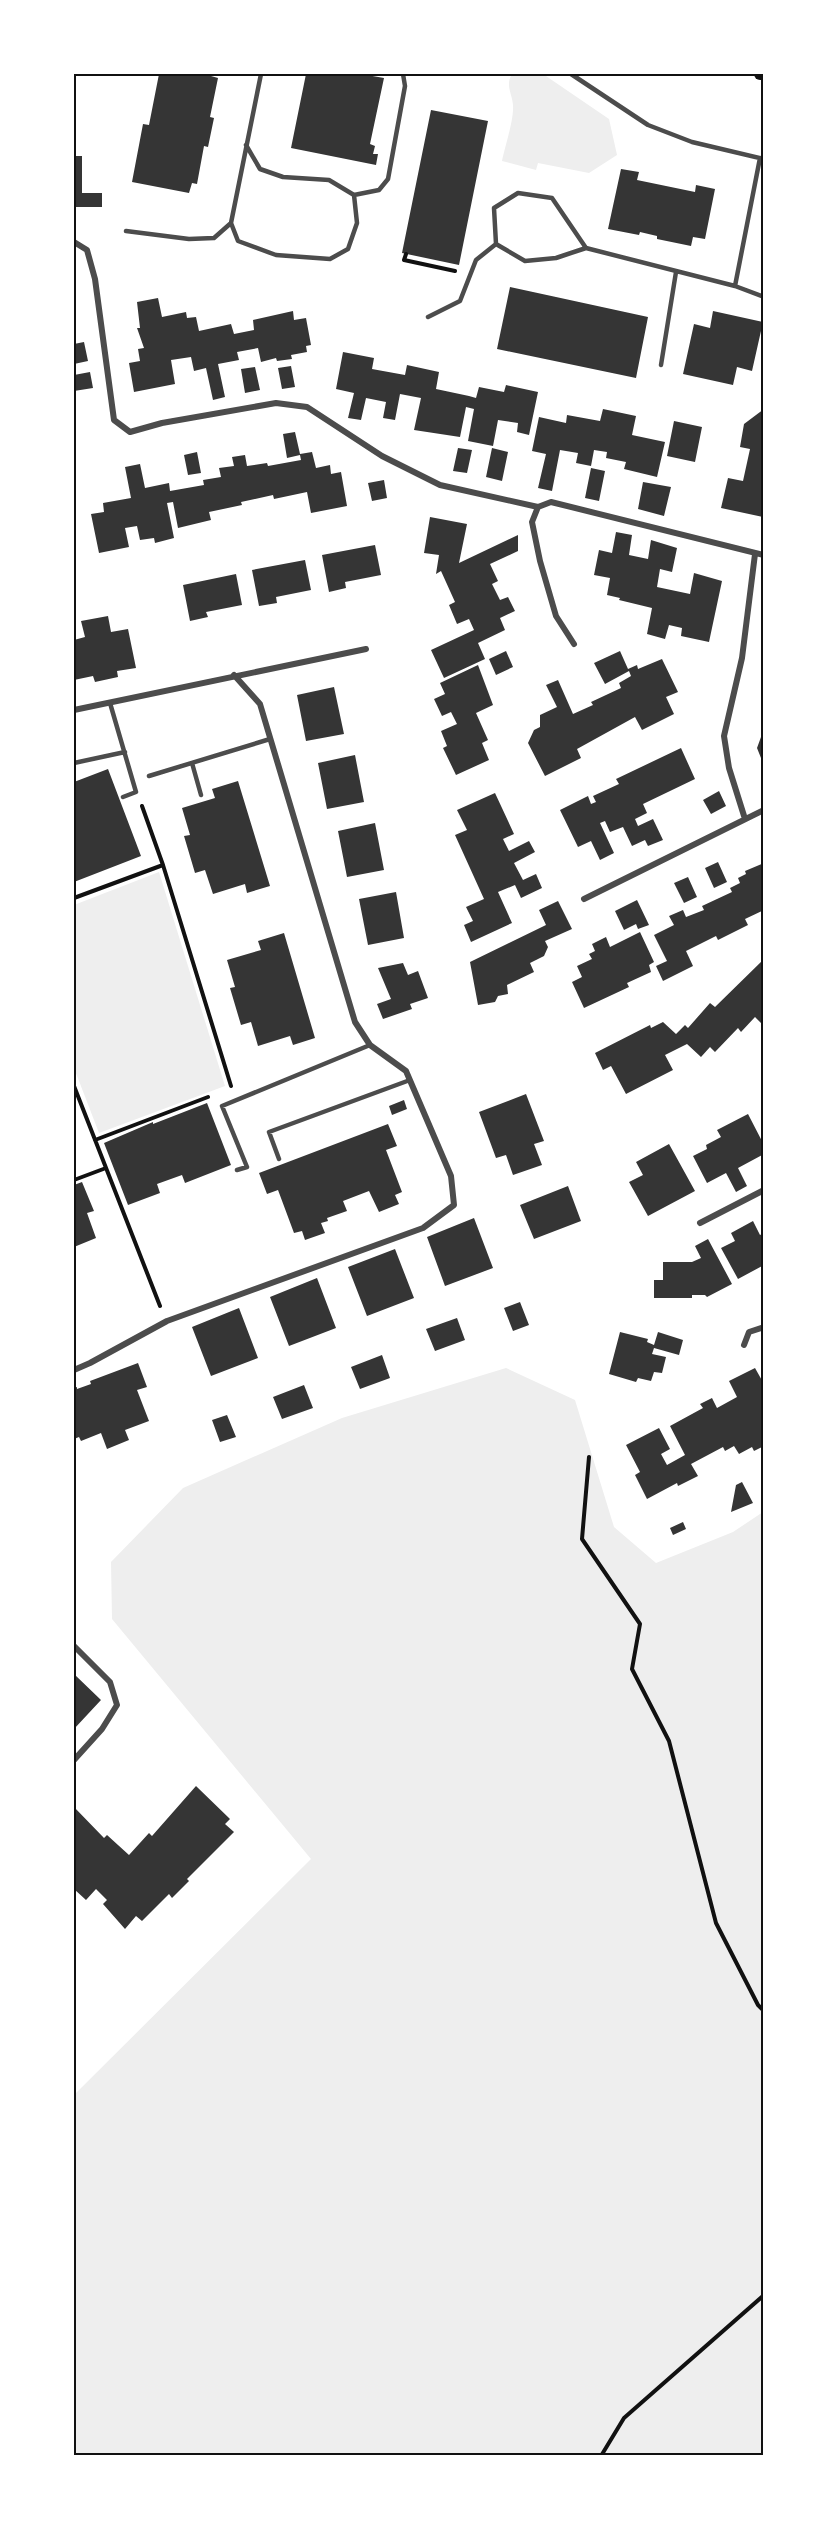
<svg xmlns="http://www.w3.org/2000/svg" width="837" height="2529" font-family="'Space Grotesk',sans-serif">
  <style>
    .green { fill: #eee }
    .building { fill: #353535 }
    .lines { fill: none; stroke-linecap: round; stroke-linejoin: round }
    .path { stroke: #111; stroke-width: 4 }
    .service { stroke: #4c4c4c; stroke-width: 4.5 }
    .minor { stroke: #4c4c4c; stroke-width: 6 }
    .secondary { stroke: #111; stroke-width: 12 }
    .neatline { fill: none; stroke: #111; stroke-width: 2 }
  </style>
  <rect width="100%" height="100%" fill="#fff"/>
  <path class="green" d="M512 74H543L609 119 617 155 589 173 538 163 536 170 502 161C505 146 514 120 513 105 512 93 505 85 512 74Z
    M159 872 225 1086 99 1133 74 1068V905Z
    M506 1368 575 1400 614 1527 656 1563 733 1532 763 1512V2455L74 2456V2095L311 1859 112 1619 111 1562 183 1488 342 1418Z"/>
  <path class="building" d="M159 74H204L218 78 210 117 214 118 208 147 204 146 197 184 192 183 189 193 132 182 143 124 149 125Z
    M306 74H361L384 78 370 144 375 146 373 154H378L376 165 291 148Z
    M431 110 488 121 459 265 402 253Z
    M74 156H82V193H102V207H75Z
    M621 169 639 172 637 180 695 192 696 185 715 189 705 239 693 237 691 246 657 239V236L640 232 639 235 608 229Z
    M510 287 648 317 636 378 497 349Z
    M158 298 162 317 186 312 187 318 196 317 199 331 231 324 234 334 254 330 253 320 293 311 294 320 306 318 311 345 306 346 307 352 291 355 292 359 277 361 276 358 261 362 258 348 237 352 239 360 218 364 225 397 213 400 206 368 194 371 191 357 171 360 175 384 134 392 129 363 140 361 138 349 144 348 137 328H140L137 302Z
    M713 311 763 322 752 371 737 367 733 385 683 374 694 324 710 328Z
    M84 342 88 361 74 364V344Z
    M343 352 374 358 372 369 405 375 407 365 439 372 436 389 469 396 476 398 479 387 504 392 506 385 538 392 529 435 517 432 518 423 498 420 493 446 468 441 474 409 466 407 460 437 414 430 421 398 400 394 395 420 383 418 386 402 366 398 361 420 348 418 354 393 336 389Z
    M291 366 295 387 282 389 278 368Z
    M255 367 260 390 245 393 241 369Z
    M90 372 93 388 74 391V375Z
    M603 409 636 416 632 435 665 442 657 477 624 469 626 462 606 458 607 452 594 450 591 466 576 463 578 453 560 450 552 491 538 488 546 454 532 451 539 417 566 423 567 415 600 421Z
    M764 409V514L763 517 721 508 728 478 743 481 750 449 740 447 744 424Z
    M674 421 702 427 695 462 667 456Z
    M295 432 300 454 312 452 316 468 330 465 331 474 341 472 347 506 311 513 307 492 274 499 273 495 241 502 242 505 209 512 211 520 178 528 173 502 167 503 174 538 155 543 154 538 140 540 137 526 125 528 129 547 99 553 91 514 104 512 103 503 131 498 125 467 140 464 145 488 169 483 170 491 204 485 203 480 221 477 219 468 234 466 232 457 245 455 247 466 267 463 268 466 301 460 300 455 287 458 283 434Z
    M458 448 472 450 467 473 453 471Z
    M492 448 508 452 502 481 486 477Z
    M197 452 201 473 188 475 184 455Z
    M591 468 605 471 599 501 585 498Z
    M384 480 387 498 372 501 368 483Z
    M643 482 671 487 664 516 638 509Z
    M430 517 467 524 459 563 518 535V551L490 564 498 581 492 584 500 600 508 597 515 611 500 618 505 630 478 643 485 659 444 678 431 650 474 630 469 619 457 624 449 605 455 602 441 571 436 574 439 555 424 553Z
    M616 532 632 535 629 555 648 559 651 540 677 548 672 572 660 569 657 587 690 594 694 573 722 581 709 642 681 636 682 628 669 625 665 639 647 634 652 608 619 600 620 598 607 595 610 578 594 575 599 550 612 553Z
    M375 545 381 575 345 582 346 588 329 592 322 555Z
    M305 560 311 590 276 597 277 603 259 606 252 570Z
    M236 574 242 605 206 612 208 617 190 621 183 585Z
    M108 616 111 632 128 629 136 668 117 671 118 677 95 682 93 676 74 680V640L85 637 81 621Z
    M506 651 513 667 496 675 489 659Z
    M620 651 628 669 637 665 638 669 662 659 678 692 666 697 674 714 642 730 635 717 577 749 581 758 545 776 528 743 534 730 540 727V715L557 707 546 685 558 680 573 714 593 705 591 702 621 688 619 683 631 676 629 671 605 684 594 663Z
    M478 665 493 705 476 713 488 740 482 743 489 760 456 775 443 748 447 746 441 731 457 724 451 712 442 716 434 699 445 694 440 683Z
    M334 687 344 734 306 741 297 695Z
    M764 736V763H763L757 748 761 737Z
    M681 748 695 779 643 804 647 813 635 819 638 826 653 819 663 840 648 846 645 840 632 846 623 827 610 832 605 821 600 823 614 853 600 860 591 841 578 847 560 810 588 796 591 804 596 802 593 796 619 784 616 779Z
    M355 755 364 802 327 809 318 763Z
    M108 769 141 856 74 882V782Z
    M238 781 270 886 247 893 245 884 213 894 205 870 195 873 184 836 190 835 182 808 215 798 212 789Z
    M719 791 726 806 711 814 703 800Z
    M495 793 514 834 503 839 509 851 529 841 535 852 514 863 523 880 536 874 542 888 521 898 515 885 498 892 512 923 471 942 464 925 473 921 466 907 484 899 455 835 467 830 457 810Z
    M375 823 384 870 347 877 338 831Z
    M718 862 727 882 714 888 705 868Z
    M764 863V910L745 919 748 925 718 940 716 936 686 951 693 966 663 981 656 966 667 961 654 935 674 925 669 916 683 910 686 917 704 910 702 906 732 892 730 888 740 883 738 878 746 874 745 871Z
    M688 877 697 897 684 903 674 883Z
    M396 892 404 938 368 945 359 899Z
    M637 900 649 925 638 929 636 924 624 930 615 911Z
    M558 901 572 929 545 941 548 947 544 956 530 963 534 972 507 985 508 994 498 996 495 1002 478 1005 470 962 546 925 539 910Z
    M640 932 654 962 649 965 651 972 627 983 629 987 584 1008 572 982 582 977 577 966 592 959 589 954 595 951 592 944 606 937 610 947Z
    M284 933 315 1038 293 1045 290 1036 258 1046 251 1022 241 1025 230 988 235 987 227 960 261 950 258 941Z
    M764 959V1026L755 1017 741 1032 738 1028 715 1052 710 1047 701 1057 687 1044 665 1055 673 1070 626 1094 611 1066 603 1070 595 1053 650 1025 651 1028 663 1022 676 1034 685 1025 688 1028 710 1003 715 1007Z
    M403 963 408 975 418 971 428 998 410 1004 412 1009 383 1019 377 1004 391 999 378 968Z
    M526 1094 544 1141 534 1144 542 1165 513 1175 506 1155 496 1158 479 1112Z
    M404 1100 407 1109 392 1115 389 1106Z
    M207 1103 231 1165 185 1183 182 1175 157 1184 160 1193 128 1205 104 1143 153 1122V1124Z
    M748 1114 764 1145V1154L738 1168 747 1186 736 1192 726 1173 707 1183 693 1156 707 1149 706 1145 721 1137 717 1130Z
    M388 1124 397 1146 386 1150 402 1192 395 1195 399 1204 379 1212 369 1191 343 1201 347 1211 327 1218 328 1221 321 1223 325 1233 305 1240 302 1231 294 1233 278 1190 267 1194 259 1173Z
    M669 1144 695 1191 648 1216 629 1182 643 1175 636 1162Z
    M82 1182 94 1211 87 1213 96 1238 74 1247V1185Z
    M568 1186 581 1221 534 1239 520 1205Z
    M474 1218 493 1268 445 1286 427 1237Z
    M753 1221 760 1235 764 1233V1265L738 1279 721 1248 735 1241 731 1233Z
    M708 1239 732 1284 707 1297 705 1295H692V1298H654V1280H663V1262H692L701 1258 695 1246Z
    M395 1249 414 1298 367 1316 348 1267Z
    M317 1278 336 1328 289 1346 270 1297Z
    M520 1302 529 1325 513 1331 504 1308Z
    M239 1308 258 1358 211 1376 192 1327Z
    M457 1318 465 1340 435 1351 426 1329Z
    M620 1332 648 1339 647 1342 654 1345 658 1332 683 1340 679 1355 654 1348 652 1354 666 1357 662 1373 654 1372 651 1381 638 1378 636 1382 609 1374Z
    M382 1355 390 1378 360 1389 351 1367Z
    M138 1363 147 1387 137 1390 149 1421 125 1430 129 1440 107 1449 101 1433 81 1441 79 1437 74 1439V1388L77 1387V1389L91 1384 90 1381Z
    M755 1368 764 1384V1446L754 1451 752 1447 739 1454 734 1446 725 1451 723 1447 691 1464 698 1476 678 1486 677 1483 647 1499 635 1475 640 1472 626 1445 659 1428 670 1449 661 1454 667 1465 685 1455 670 1426 703 1408 700 1404 712 1398 717 1408 737 1397 729 1381Z
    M304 1385 313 1408 282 1419 273 1397Z
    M227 1415 236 1437 220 1442 212 1420Z
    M742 1482 753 1503 731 1512 736 1485Z
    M683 1522 686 1529 673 1535 670 1528Z
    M74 1674 101 1700 74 1729Z
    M196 1786 230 1819 225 1824 234 1832 187 1879 189 1881 172 1898 169 1894 142 1921 136 1916 125 1929 103 1904 107 1900 96 1889 86 1900 74 1889V1807L104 1838 107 1835 129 1855 149 1833 152 1836Z"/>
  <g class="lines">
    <path class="path" d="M406 254 404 260 455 271
      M142 806 163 865
      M74 898 163 865 231 1086
      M74 1086 160 1306
      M95 1140 208 1097
      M74 1180 106 1168
      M589 1457 582 1539 640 1624 632 1669 669 1741 716 1923 758 2005 764 2011
      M601 2456 624 2418 764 2295"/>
    <path class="service" d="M571 74 648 125 692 142 764 159
      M246 145 260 169 283 177 329 180 354 195 357 223 348 249 330 259 276 255 238 241 231 223 261 74
      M354 195 379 190 388 179 405 86 403 74
      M126 231 189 239 214 238 231 223
      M586 248 552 198 518 193 494 208 496 244 525 261 556 258 586 248 735 286 760 158
      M735 286 764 297
      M428 317 460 301 476 260 496 244
      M661 365 676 272
      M110 703 136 792 123 797
      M74 763 125 752
      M192 763 201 795
      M149 776 270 739
      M279 1159 269 1132 410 1080
      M237 1170 247 1167 222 1106 370 1045"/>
    <path class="minor" d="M74 242 87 250 95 279 114 420 130 432 162 423 276 403 307 407 382 456 440 485 538 507 551 502 764 555
      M538 507 532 522 540 561 556 616 574 644
      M74 710 366 649
      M745 819 729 768 724 736 742 658 755 554
      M584 899 764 810
      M700 1223 764 1190
      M744 1345 749 1332 764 1327
      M74 1370 90 1363 167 1321 423 1228 454 1205 451 1176 406 1071 370 1045 355 1022 260 704 234 675
      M74 1646 110 1682 117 1705 102 1729 74 1760"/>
    <path class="secondary" d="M760 74H764"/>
  </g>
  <rect width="837" height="2529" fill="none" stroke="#ffffff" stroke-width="150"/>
  <rect x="75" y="75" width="687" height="2379" class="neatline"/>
</svg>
